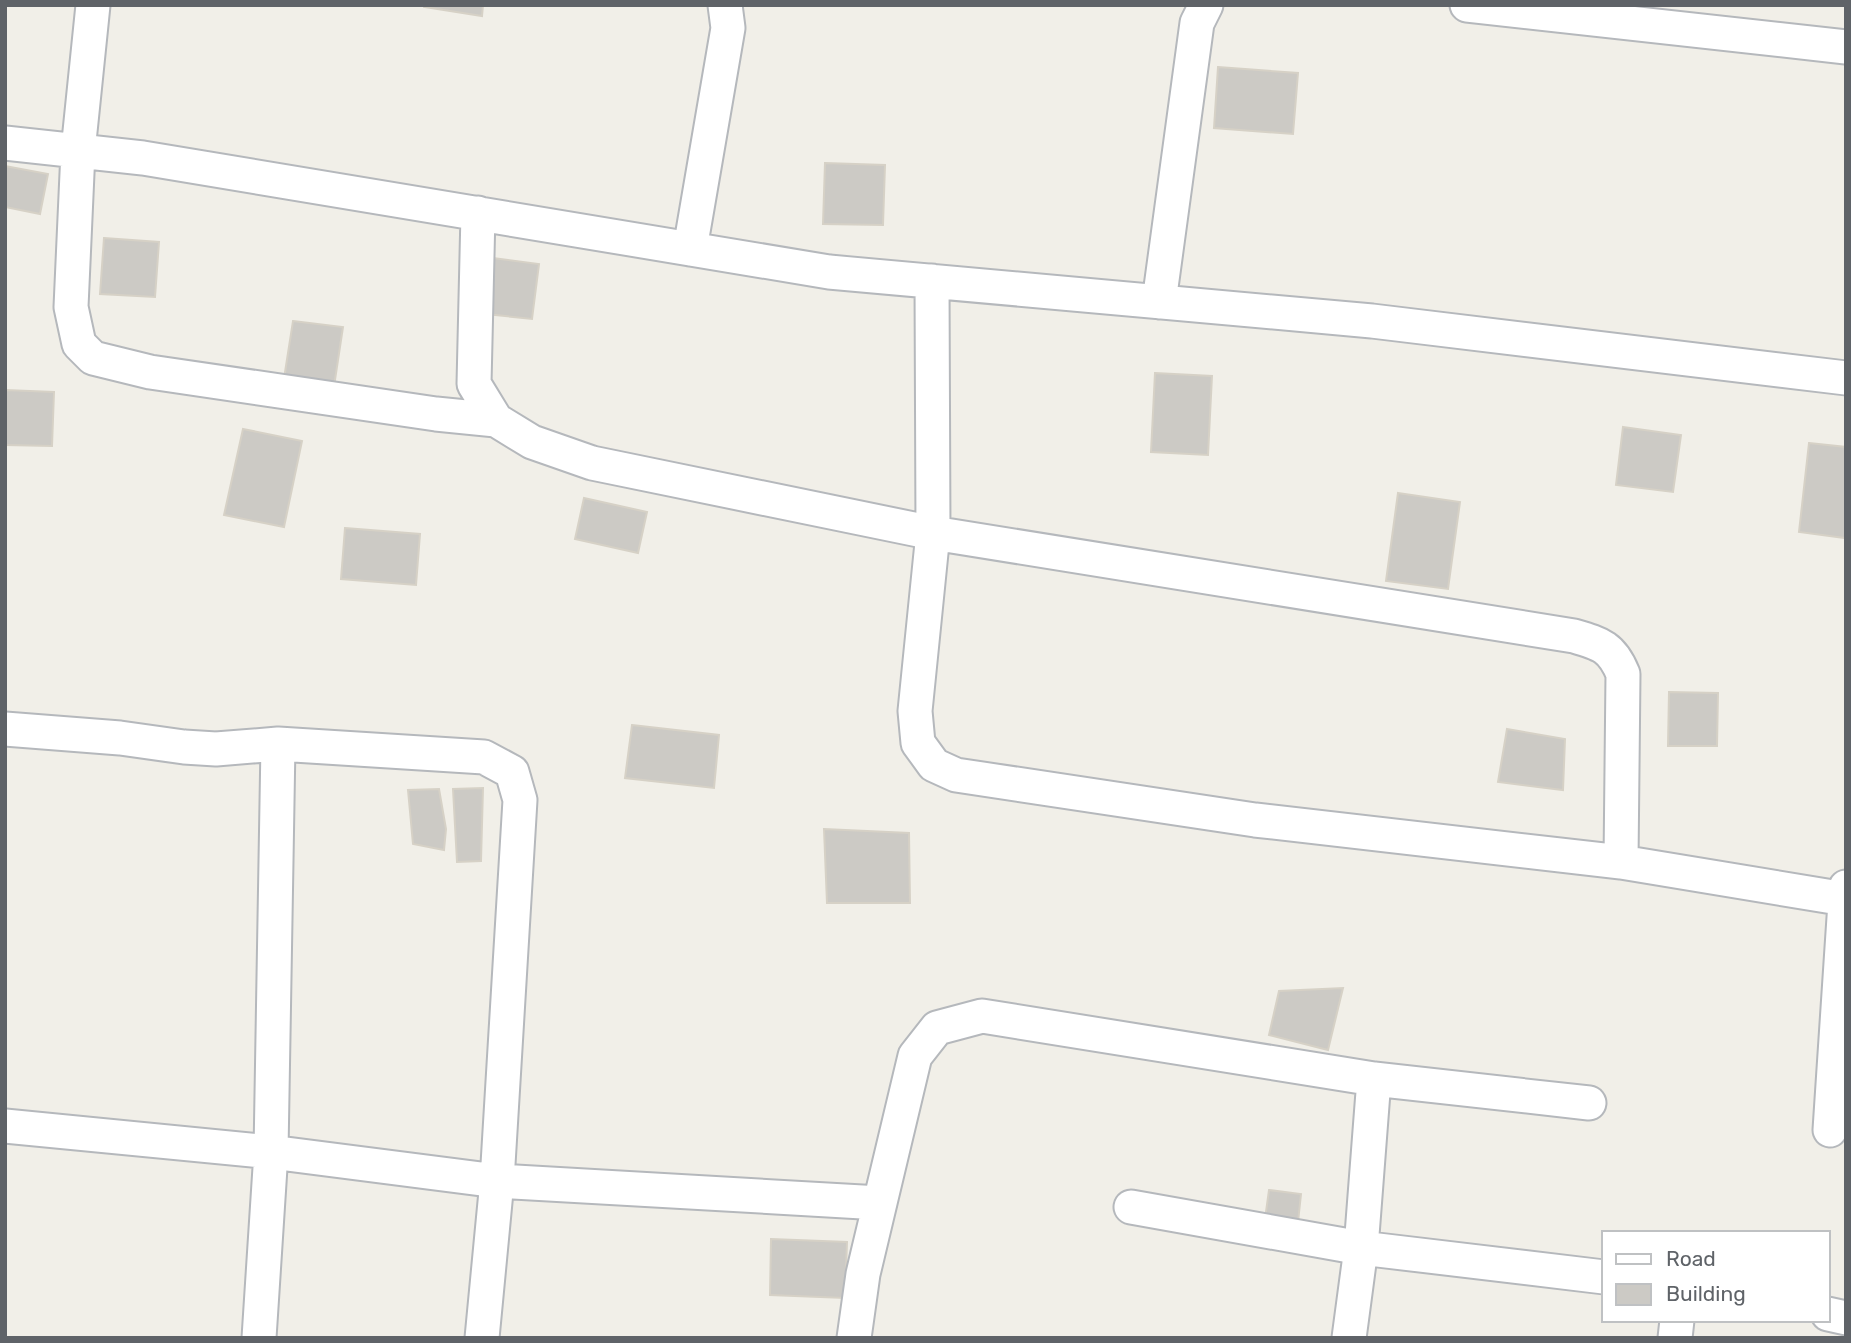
<svg xmlns="http://www.w3.org/2000/svg" width="1851" height="1343" font-family="Rubik,sans-serif">
  <style>
    .building { fill: #cccac5; stroke: #d6d1c6; stroke-width: 2 }
    .lines { fill: none; stroke-linecap: round; stroke-linejoin: round }
    .street-casing { stroke: #b5b8bc; stroke-width: 37 }
    .street { stroke: #fff; stroke-width: 33 }
  </style>
  <rect width="100%" height="100%" fill="#f1efe8"/>
  <path class="building" d="M424 5H483L482 16 424 7Z
    M1218 67 1298 73 1293 134 1214 128Z
    M825 163 885 165 883 225 823 224Z
    M5 166 48 174 40 214 5 207Z
    M104 238 159 242 155 297 100 294Z
    M493 258 539 264 532 319 486 314Z
    M293 321 343 327 333 393 283 385Z
    M1155 373 1212 376 1208 455 1151 452Z
    M5 390 54 392 52 446 5 445Z
    M1623 427 1681 435 1673 492 1616 485Z
    M243 429 302 441 284 527 224 515Z
    M1809 443 1846 447 1845 538 1799 532Z
    M1398 493 1460 502 1448 589 1386 581Z
    M584 498 647 512 638 553 575 539Z
    M345 528 420 534 416 585 341 579Z
    M1669 692 1718 693 1717 746H1668Z
    M632 725 719 735 714 788 625 778Z
    M1507 729 1565 739 1563 790 1498 782Z
    M483 788 481 861 457 862 453 789Z
    M439 789 446 829 444 850 413 844 408 790Z
    M824 829 909 833 910 903H827Z
    M1343 988 1328 1050 1269 1035 1279 991Z
    M1269 1190 1301 1194 1298 1222 1265 1219Z
    M771 1239 847 1242 845 1298 770 1295Z"/>
  <g class="lines">
    <g class="street-casing">
      <path id="street" d="M93 5 78 151 71 307 79 344 93 358 150 372 436 414 496 420
        M1467 5 1846 47
        M5 143 143 158 829 272 1372 321 1846 378
        M478 213 474 384 496 420 532 442 592 463 933 533 1574 636C1601 644 1612 647 1623 674L1621 862
        M690 249 728 28 725 5
        M932 281 933 533 915 711 918 743 934 765 956 775 1255 820 1621 862 1845 899
        M1159 302 1197 23 1206 5
        M5 729 120 738 184 747 216 749 278 744
        M5 1126 271 1152 497 1181 880 1203
        M1830 1130 1846 887
        M1131 1207 1361 1248 1604 1277
        M1828 1314 1846 1318
        M259 1338 271 1152 278 744 484 757 512 772 520 800 497 1181 482 1338
        M854 1338 863 1274 915 1056 937 1028 982 1016 1374 1079 1589 1103
        M1349 1338 1361 1248 1374 1079
        M1675 1338 1677 1320"/>
    </g>
    <use href="#street" class="street"/>
  </g>
  <rect width="1851" height="1343" fill="none" stroke="#5f6368" stroke-width="14"/>
  <rect x="1602" y="1231" width="228" height="91" fill="#ffffff" stroke="#bfc1c3" stroke-width="2"/>
  <rect x="1616" y="1254" width="35" height="10" fill="#ffffff" stroke="#bfc1c3" stroke-width="2"/>
  <text x="1666" y="1266" font-size="21" fill="#5f6368">Road</text>
  <rect x="1616" y="1284" width="35" height="21" fill="#cccac5" stroke="#bfc1c3" stroke-width="2"/>
  <text x="1666" y="1301" font-size="21" fill="#5f6368">Building</text>
</svg>
